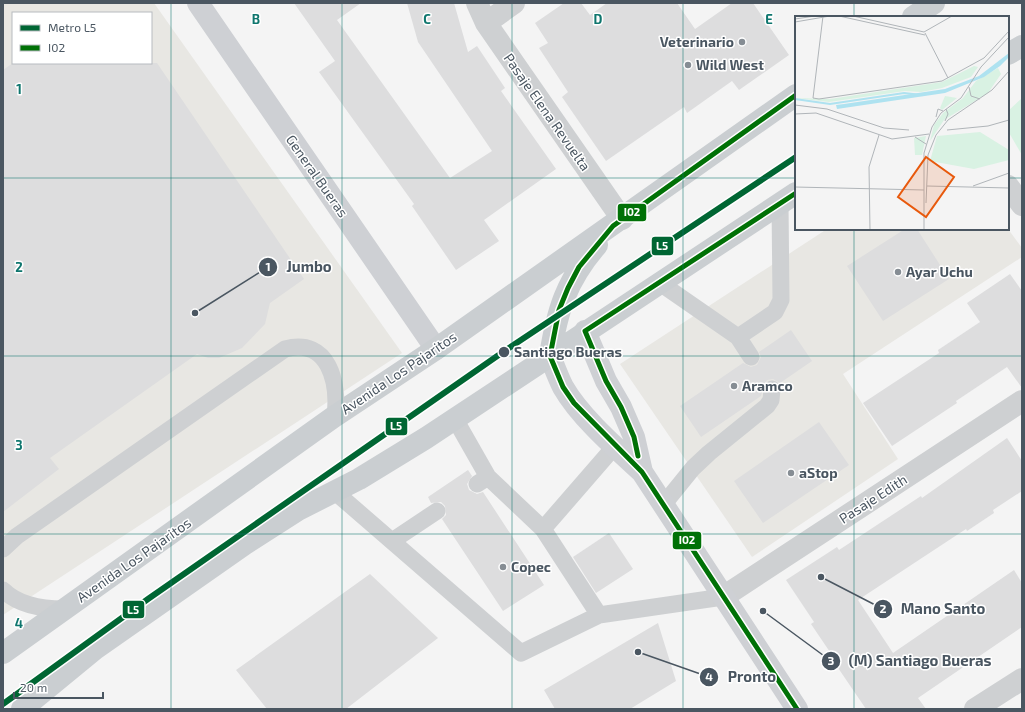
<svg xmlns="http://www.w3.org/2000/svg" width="1025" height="712" font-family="'Exo 2',sans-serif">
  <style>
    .commercial { fill: #e8e7e3; fill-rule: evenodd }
    .green { fill: #d9f2e3 }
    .building { fill: #ddddde }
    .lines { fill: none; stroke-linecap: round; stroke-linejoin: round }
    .lane { stroke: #ced0d2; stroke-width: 17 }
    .street { stroke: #ced0d2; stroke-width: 22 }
    .secondary { stroke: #ced0d4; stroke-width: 22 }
    .primary { stroke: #caced1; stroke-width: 22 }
    .bus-1-casing { stroke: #fff; stroke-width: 8 }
    .bus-1 { stroke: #007106; stroke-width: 5 }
    .metro-1-casing { stroke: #fff; stroke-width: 9 }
    .metro-1 { stroke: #063; stroke-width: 6 }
    .grid { fill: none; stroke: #0f766e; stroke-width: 1; stroke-opacity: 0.55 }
    .poi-dot { fill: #868d94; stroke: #fff; stroke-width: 1.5 }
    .stop-dot { fill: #4a5661; stroke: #fff; stroke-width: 1.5 }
    .labels { text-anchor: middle; stroke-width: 3; stroke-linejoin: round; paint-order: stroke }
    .poi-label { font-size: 14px; font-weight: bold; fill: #4a5661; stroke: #fff; text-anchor: start }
    .street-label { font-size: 14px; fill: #4a5661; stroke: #fff }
    .stop-label { font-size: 14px; font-weight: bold; fill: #4a5661; stroke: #fff; text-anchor: start }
    .inset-river { fill: none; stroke: #aee2f0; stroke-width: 2 }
    .inset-road { fill: none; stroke: #b0b5b9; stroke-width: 1 }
    .view { fill: #e8590c; fill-opacity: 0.15; stroke: #e8590c; stroke-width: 2 }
    .inset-edge { fill: none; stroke: #4a5661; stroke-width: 2 }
    .grid-label { font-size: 13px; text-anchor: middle; font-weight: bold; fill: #0f766e; stroke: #fff; stroke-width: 3; stroke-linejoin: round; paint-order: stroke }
    .leader { fill: none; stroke: #4a5661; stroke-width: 1.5 }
    .callout-dot { fill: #4a5661; stroke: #fff; stroke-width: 1.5 }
    .mark-label { font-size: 12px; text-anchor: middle; font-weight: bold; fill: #fff }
    .callout-label { font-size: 15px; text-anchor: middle; font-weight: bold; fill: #4a5661; stroke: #fff; stroke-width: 3; stroke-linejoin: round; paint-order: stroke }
    .line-badge { stroke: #fff; stroke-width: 1.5 }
    .badge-label { font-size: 11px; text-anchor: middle; font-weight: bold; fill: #fff }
  </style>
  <rect width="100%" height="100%" fill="#f4f4f4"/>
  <path class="commercial" d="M3 3H154L402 353 3 615ZM13 13H151V63H13Z
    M827 229H1008L1022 248V257L843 374 898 459 752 557 620 364Z"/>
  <path class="green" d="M1022 98V155L1008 131V111Z"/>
  <path class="building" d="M294 3H361L337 20 450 178 492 151 418 42 407 3H454L468 52 477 46 505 88 501 91 556 169 484 220 499 241 456 270 412 206 414 204 319 72 335 61Z
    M564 3H581L590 15 607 3H677L695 29 732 3H753L789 55 739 90 732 81 687 113 684 107 606 161 562 97 568 92 539 48 548 43 535 23Z
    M13 63H157L304 279 270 303 265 324 242 348 219 358H208L197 354 50 458 59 469 3 512V70Z
    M905 229H917L949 279 883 321 847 266Z
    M1010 274 1022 291V388L1007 367 956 401 957 403 892 446 863 403 939 353 938 350 980 322 967 303Z
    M791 330 812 361 780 383 773 379 767 380 764 384 761 396 701 437 680 406 743 363 751 367 757 365 761 357 759 352Z
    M819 422 849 465 763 523 734 481Z
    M1007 438 1022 461V491L993 510 994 513 967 531 966 529 858 600 893 653 1014 570 1022 583V627L918 698 926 709H866L834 662 836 661 811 624 814 622 786 580 837 547 839 550 921 496 922 498Z
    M468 470 472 476 467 484 469 490 477 494 483 492 544 585 503 611 442 519 446 515 445 506 441 502 431 503 428 497Z
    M609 533 633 569 596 593 573 557Z
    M370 574 438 638 346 709H267L236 670Z
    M658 623 676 681 630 709H555L544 690Z"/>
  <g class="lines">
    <path class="lane" d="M660 283 738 337 751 357
      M738 337 775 312 781 300 780 203
      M455 419 488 477
      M615 446 543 529 599 615 723 597
      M477 484 488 477 543 529
      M334 491 521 653 599 615
      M663 505 693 468 709 453 767 406 771 400 772 389
      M392 541 437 511
      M3 549 17 536 285 349C329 337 339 383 335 416
      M3 590C19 606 43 609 64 609"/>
    <path class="street" d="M477 3 486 23 622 219
      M486 23 514 3
      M1008 186 1022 205
      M723 597 1022 401
      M975 709 1022 679"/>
    <path class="secondary" d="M198 3 436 349
      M585 331 606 381 621 407 634 437 642 472
      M550 356C554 366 558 377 563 387 580 417 617 449 642 472L797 709"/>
    <path class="primary" d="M913 17 934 3
      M1008 54 1022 46
      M550 356C557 311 566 281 597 245
      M3 653 335 416 436 349 796 95
      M22 709 95 649 245 544 298 510 359 479 426 438 796 193"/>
    <g class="bus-1-casing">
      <path id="bus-1" d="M796 95 613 226 579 267 568 288 559 310 550 356 563 387 574 403 642 472 797 709
        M638 456 634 437 621 407 606 381 585 331 796 193"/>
    </g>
    <use href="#bus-1" class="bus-1"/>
    <g class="metro-1-casing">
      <path id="metro-1" d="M3 704 148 599 503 352 796 157"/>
    </g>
    <use href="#metro-1" class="metro-1"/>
  </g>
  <path class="grid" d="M171 3V709M342 3V709M512 3V709M683 3V709M854 3V17M3 178H796M1008 178H1022M854 229V709M3 356H1022M3 534H1022"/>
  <g class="poi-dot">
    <circle cx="742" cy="42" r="4"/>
    <circle cx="688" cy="65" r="4"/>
    <circle cx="898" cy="272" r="4"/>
    <circle cx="734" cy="386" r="4"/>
    <circle cx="791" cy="473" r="4"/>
    <circle cx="503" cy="567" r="4"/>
  </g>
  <circle class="stop-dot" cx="504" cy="352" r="6"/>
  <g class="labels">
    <g class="poi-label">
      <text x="734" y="47" text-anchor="end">Veterinario</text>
      <text x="696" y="70">Wild West</text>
      <text x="906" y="277">Ayar Uchu</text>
      <text x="742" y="391">Aramco</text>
      <text x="799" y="478">aStop</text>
      <text x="511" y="572">Copec</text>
    </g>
    <g class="street-label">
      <text transform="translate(547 112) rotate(55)" y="5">Pasaje Elena Revuelta</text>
      <text transform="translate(317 176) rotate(55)" y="5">General Bueras</text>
      <text transform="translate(399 373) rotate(-34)" y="5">Avenida Los Pajaritos</text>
      <text transform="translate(873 499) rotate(-33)" y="5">Pasaje Edith</text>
      <text transform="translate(134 560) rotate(-35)" y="5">Avenida Los Pajaritos</text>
    </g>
    <g class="stop-label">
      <text x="514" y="357">Santiago Bueras</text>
    </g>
  </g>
  <g transform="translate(795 16)">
    <rect width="214" height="214" fill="#f4f4f4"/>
    <path d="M179 50 183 51 176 61 147 72 126 76 110 75 34 86 1 82 35 83 147 66ZM203 52 206 58 193 77 149 104 135 125 139 109 148 97 168 82 181 65ZM150 80 162 82 147 94 145 92ZM185 116 214 134V144L179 153 135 145 142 120ZM131 120 127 139H120L119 122Z" fill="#d9f2e3"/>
    <path d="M214 37V41L205 50 189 61 150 77 42 93 41 89 49 88 150 73 184 60Z" fill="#aee2f0"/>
    <path class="inset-river" d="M0 83 35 88 109 77 127 79"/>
    <path class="inset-road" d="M28 0 18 82 24 83 147 65 189 42 214 15M44 0 130 19M58 0 129 16M0 3 20 0M0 6 35 0M129 16 157 0M130 17 153 62M174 71 176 80 185 83M0 89 32 93 89 112 114 114M0 98 21 97 97 123 134 118M141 101 143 93 148 95M150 105 153 98 151 93M152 114 193 110 214 104M120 121 131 128M132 170 214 172M178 170 214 157M0 171 129 174M131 187 133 139 141 119 153 104 197 74 214 55M75 214 74 151 84 119M129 214V137L137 111 146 97 166 82 186 51 214 21"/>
    <path class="view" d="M131 141 159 161 131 201 103 181Z"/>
    <rect width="214" height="214" class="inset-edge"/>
  </g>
  <g class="grid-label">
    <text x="256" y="24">B</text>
    <text x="427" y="24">C</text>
    <text x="598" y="24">D</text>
    <text x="769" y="24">E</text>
    <text x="19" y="94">1</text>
    <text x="19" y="272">2</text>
    <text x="19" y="450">3</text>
    <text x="19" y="628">4</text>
  </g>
  <path class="leader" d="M195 313L268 267M821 577L883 609M763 611L831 661M638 652L709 677"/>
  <g class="callout-dot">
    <circle cx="195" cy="313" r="4"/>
    <circle cx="821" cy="577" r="4"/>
    <circle cx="763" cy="611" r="4"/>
    <circle cx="638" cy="652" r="4"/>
    <circle cx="268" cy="267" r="10"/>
    <circle cx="883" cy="609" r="10"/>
    <circle cx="831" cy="661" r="10"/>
    <circle cx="709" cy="677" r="10"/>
  </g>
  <g class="mark-label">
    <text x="268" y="271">1</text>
    <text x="883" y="613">2</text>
    <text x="831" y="665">3</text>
    <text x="709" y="681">4</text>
  </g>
  <g class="callout-label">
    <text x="309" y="272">Jumbo</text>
    <text x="943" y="614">Mano Santo</text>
    <text x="920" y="666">(M) Santiago Bueras</text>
    <text x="752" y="682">Pronto</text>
  </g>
  <g class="line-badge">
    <rect x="617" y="203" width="30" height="19" rx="4" fill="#007106"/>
    <rect x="651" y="236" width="23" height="20" rx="4" fill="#063"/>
    <rect x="385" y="417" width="23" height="19" rx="4" fill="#063"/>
    <rect x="672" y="531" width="30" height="19" rx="4" fill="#007106"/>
    <rect x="122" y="600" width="23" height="19" rx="4" fill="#063"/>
  </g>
  <g class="badge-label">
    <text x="632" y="216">I02</text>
    <text x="662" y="250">L5</text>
    <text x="396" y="430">L5</text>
    <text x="687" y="544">I02</text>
    <text x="133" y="614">L5</text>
  </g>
  <rect width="1025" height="712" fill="none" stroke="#4a5661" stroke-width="8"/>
  <rect x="12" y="12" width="140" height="52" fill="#ffffff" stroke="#b7bbc0"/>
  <rect x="20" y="25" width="20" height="6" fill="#006633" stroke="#b7bbc0"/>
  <text x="48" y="32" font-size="12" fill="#4a5661">Metro L5</text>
  <rect x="20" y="45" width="20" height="6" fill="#007106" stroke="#b7bbc0"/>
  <text x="48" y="52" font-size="12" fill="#4a5661">I02</text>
  <path d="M14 692v6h89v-6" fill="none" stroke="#4a5661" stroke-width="2"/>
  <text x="20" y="692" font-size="12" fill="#4a5661" stroke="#ffffff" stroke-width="3" paint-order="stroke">20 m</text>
</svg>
